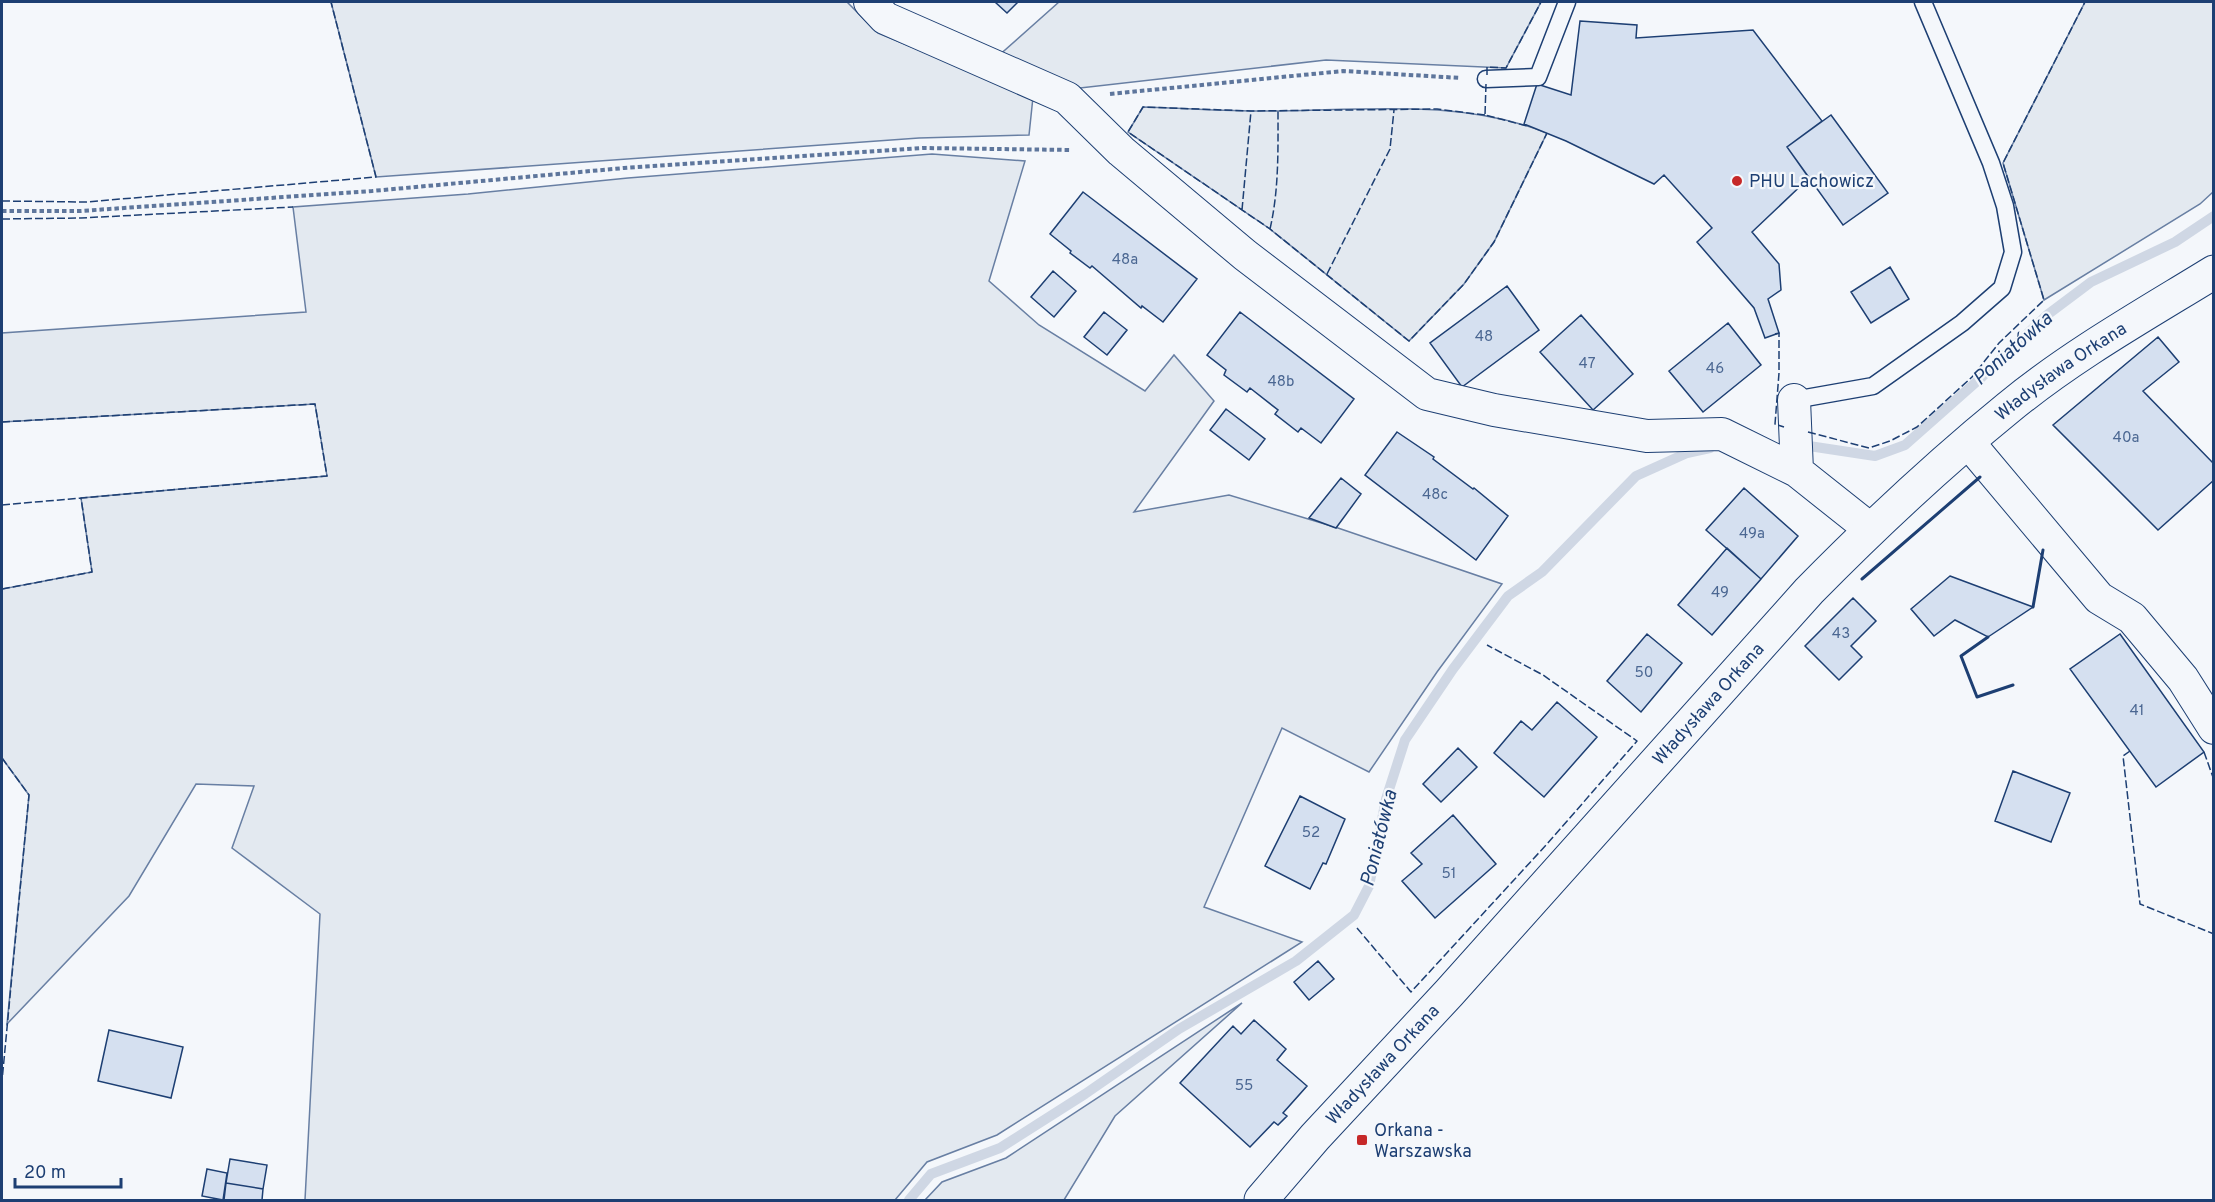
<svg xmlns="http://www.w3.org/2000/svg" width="2215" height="1202" font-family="Overpass,sans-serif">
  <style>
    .green { fill: #e3e9f0; stroke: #687fa3; stroke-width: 1.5 }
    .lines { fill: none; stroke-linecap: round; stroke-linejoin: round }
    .stream { stroke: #cfd7e4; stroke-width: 10 }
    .building { fill: #d5e0f0; stroke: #1d3f73; stroke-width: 1.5 }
    .service-casing { stroke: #1d3f73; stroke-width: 19 }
    .minor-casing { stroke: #1d3f73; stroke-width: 34 }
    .tertiary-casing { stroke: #1d3f73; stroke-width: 35 }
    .path { stroke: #5e769c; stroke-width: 4; stroke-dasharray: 4.5 3; stroke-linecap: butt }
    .service { stroke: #f4f7fb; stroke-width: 16 }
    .minor { stroke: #f4f7fb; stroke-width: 32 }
    .tertiary { stroke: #f4f7fb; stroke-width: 33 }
    .fence { stroke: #1d3f73; stroke-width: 1.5; stroke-dasharray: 8 3; stroke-linecap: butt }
    .wall { stroke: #1d3f73; stroke-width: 3 }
    .poi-dot { fill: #c62828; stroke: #f4f7fb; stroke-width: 2 }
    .labels { text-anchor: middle; stroke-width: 4.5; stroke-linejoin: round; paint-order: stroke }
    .number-label { font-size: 15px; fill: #4b6792 }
    .poi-label { font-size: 18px; fill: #1d3f73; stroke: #f4f7fb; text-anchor: start }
    .street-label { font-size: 18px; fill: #1d3f73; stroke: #f4f7fb }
    .water-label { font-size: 20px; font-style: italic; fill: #1d3f73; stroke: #f4f7fb }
  </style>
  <rect width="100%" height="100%" fill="#f4f7fb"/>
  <path class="green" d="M331 2H847L878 33 1033 97 1029 135 919 138 376 177Z
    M1059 2H1541L1506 68 1326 60 1080 88 996 58Z
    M2085 2H2213V192L2200 204 2044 300 2003 163Z
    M1143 107C1187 108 1232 112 1276 111 1366 110 1461 99 1547 133L1494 242 1464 284 1409 341 1270 229 1128 132Z
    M932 154 1025 161 989 281 1039 325 1145 391 1174 355 1214 401 1134 512 1229 495 1338 528 1502 584 1437 672 1369 772 1282 728 1204 907 1302 942 997 1135 927 1162 895 1200H305L320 914 232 848 254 786 196 784 129 896 7 1024 29 795 2 758V589L92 572 81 498 327 476 315 404 2 422V333L306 312 293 207 468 194 628 178Z
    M1242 1003 1115 1116 1064 1200H925L942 1182 1006 1158Z"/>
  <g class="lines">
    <path class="stream" d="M1809 446 1875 456 1905 445 1983 376 2047 315 2091 282 2175 242 2214 216
      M909 1200 931 1174 1000 1148 1085 1094 1179 1029 1296 961 1354 915 1369 886 1386 799 1405 740 1453 669 1508 596 1542 572 1636 476 1687 453 1710 448"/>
  </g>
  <path class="building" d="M995 2H1018L1007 13Z
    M1580 21 1637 25 1636 38 1753 30 1822 121 1787 147 1809 178 1752 232 1779 264 1781 290 1768 299 1779 333 1765 338 1754 308 1697 242 1712 228 1664 175 1654 184 1566 141 1524 124 1537 84 1571 95Z
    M1831 115 1888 193 1843 225 1787 147Z
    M1083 192 1197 279 1163 322 1142 306 1141 308 1092 266 1090 268 1070 253 1071 251 1050 234Z
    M1890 267 1909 299 1871 323 1851 292Z
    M1053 271 1076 291 1054 317 1031 297Z
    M1507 286 1539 330 1462 387 1430 343Z
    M1104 312 1127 330 1107 355 1084 337Z
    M1240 312 1354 399 1321 443 1301 428 1298 432 1275 414 1278 410 1250 388 1247 392 1224 375 1226 370 1207 355Z
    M1581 315 1633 374 1593 410 1540 352Z
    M1728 323 1761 365 1703 412 1669 371Z
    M2158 337 2179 362 2143 391 2214 464V480L2158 530 2053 425Z
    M1226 409 1265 439 1249 460 1210 430Z
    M1397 432 1434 457 1433 459 1473 489 1474 488 1508 516 1476 560 1365 475Z
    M1341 478 1361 494 1336 528 1309 518Z
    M1744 488 1798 536 1761 579 1706 530Z
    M1727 548 1761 579 1712 635 1678 605Z
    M1950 576 2033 607 1988 637 1955 620 1934 636 1911 609Z
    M1853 598 1876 621 1851 646 1862 657 1839 680 1805 646Z
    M1647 634 1682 663 1641 712 1607 681Z
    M2120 634 2204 752 2156 787 2070 669Z
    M1557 702 1597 737 1544 797 1494 753 1521 721 1532 730Z
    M1458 748 1477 767 1441 802 1423 784Z
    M2013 771 2070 793 2051 842 1995 821Z
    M1300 796 1345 819 1326 864 1323 863 1310 889 1265 866Z
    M1453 815 1496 864 1435 918 1402 881 1422 864 1411 853Z
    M1318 961 1334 979 1309 1000 1294 982Z
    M1254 1020 1286 1049 1277 1060 1307 1086 1283 1113 1287 1116 1278 1125 1274 1122 1250 1147 1180 1083 1233 1026 1241 1034Z
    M109 1030 183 1047 171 1098 98 1081Z
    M230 1159 267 1165 263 1189 226 1183Z
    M207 1169 227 1173 223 1200 202 1196Z
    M226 1183 263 1189 262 1200H224Z"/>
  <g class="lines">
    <g class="service-casing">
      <path id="service" d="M1486 79 1538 77 1567 2
        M1794 400 1873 386 1962 323 2002 288 2013 252 2005 206 1991 163 1923 2"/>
    </g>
    <g class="minor-casing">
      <path id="minor" d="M870 2 885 18 1067 98 1121 151 1245 255 1427 394 1494 410 1647 436 1722 434 1797 471
        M1794 400 1797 471 1870 529
        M1968 442 2099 598 2132 618 2183 679 2214 728"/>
    </g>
    <g class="tertiary-casing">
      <g id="tertiary">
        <path id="s1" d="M1261 1200 1315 1137 1449 993 1809 591C1872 527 1938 465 2008 408 2071 356 2144 315 2214 272"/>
      </g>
    </g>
    <path class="path" d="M1110 94 1343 71 1461 78
      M2 211H80L372 191 624 168 923 148 1072 150"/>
    <use href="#service" class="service"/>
    <use href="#minor" class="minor"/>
    <use href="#tertiary" class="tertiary"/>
    <path class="fence" d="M1487 75V67L1506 68 1541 2
      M1486 84 1485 115 1527 126
      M1485 115 1437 109 1251 111 1143 107 1128 132 1270 229 1409 341 1464 284 1494 242 1547 133
      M2 201 86 202 376 177 331 2
      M1242 210 1251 111
      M2 219 81 218 293 207
      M1270 229C1279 190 1278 150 1278 111
      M1327 274 1390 149 1394 110
      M1775 334 1779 333V373L1775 424 1784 427
      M2 422 315 404 327 476 81 498 92 572 2 589
      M1808 432 1869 448 1890 441 1917 427 1972 377 1999 343 2044 300 2003 163 2085 2
      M2 505 81 498
      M2130 751 2123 756 2140 904 2214 934
      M2204 752 2214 780
      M2 758 29 795 2 1081
      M1357 928 1411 992 1547 844 1637 741 1543 675 1487 645"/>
    <path class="wall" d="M1862 579 1980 477
      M2033 607 2043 550
      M1988 637 1961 656 1977 697 2013 685"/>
  </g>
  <g class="poi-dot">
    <circle cx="1737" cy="181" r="6"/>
    <rect x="1356" y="1134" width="12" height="12" rx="3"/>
  </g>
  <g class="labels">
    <g class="number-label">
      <text x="1125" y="264">48a</text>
      <text x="1484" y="341">48</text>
      <text x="1587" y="368">47</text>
      <text x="1715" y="373">46</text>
      <text x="1281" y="386">48b</text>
      <text x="2126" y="442">40a</text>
      <text x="1435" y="499">48c</text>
      <text x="1752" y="538">49a</text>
      <text x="1720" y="597">49</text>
      <text x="1841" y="638">43</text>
      <text x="1644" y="677">50</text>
      <text x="2137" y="715">41</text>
      <text x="1311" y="837">52</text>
      <text x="1449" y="878">51</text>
      <text x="1244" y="1090">55</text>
    </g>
    <g class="poi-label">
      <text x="1749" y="187">PHU Lachowicz</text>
      <text x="1374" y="1136">Orkana -<tspan x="1374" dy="21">Warszawska</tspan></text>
    </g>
    <g class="street-label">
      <text dy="6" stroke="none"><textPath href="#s1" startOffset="1154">Władysława Orkana</textPath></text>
      <text dy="6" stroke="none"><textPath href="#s1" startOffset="668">Władysława Orkana</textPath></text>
      <text dy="6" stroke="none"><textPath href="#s1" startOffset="182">Władysława Orkana</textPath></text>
    </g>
    <g class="water-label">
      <text transform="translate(2012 348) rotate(-42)" y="7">Poniatówka</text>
      <text transform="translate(1378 838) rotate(-76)" y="7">Poniatówka</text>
    </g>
  </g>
  <rect width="2215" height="1202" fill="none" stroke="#1d3f73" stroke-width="6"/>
  <path d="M15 1178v9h106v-9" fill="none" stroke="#1d3f73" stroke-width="3"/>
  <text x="24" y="1178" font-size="18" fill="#1d3f73" stroke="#f4f7fb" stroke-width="4.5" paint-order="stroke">20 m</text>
</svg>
